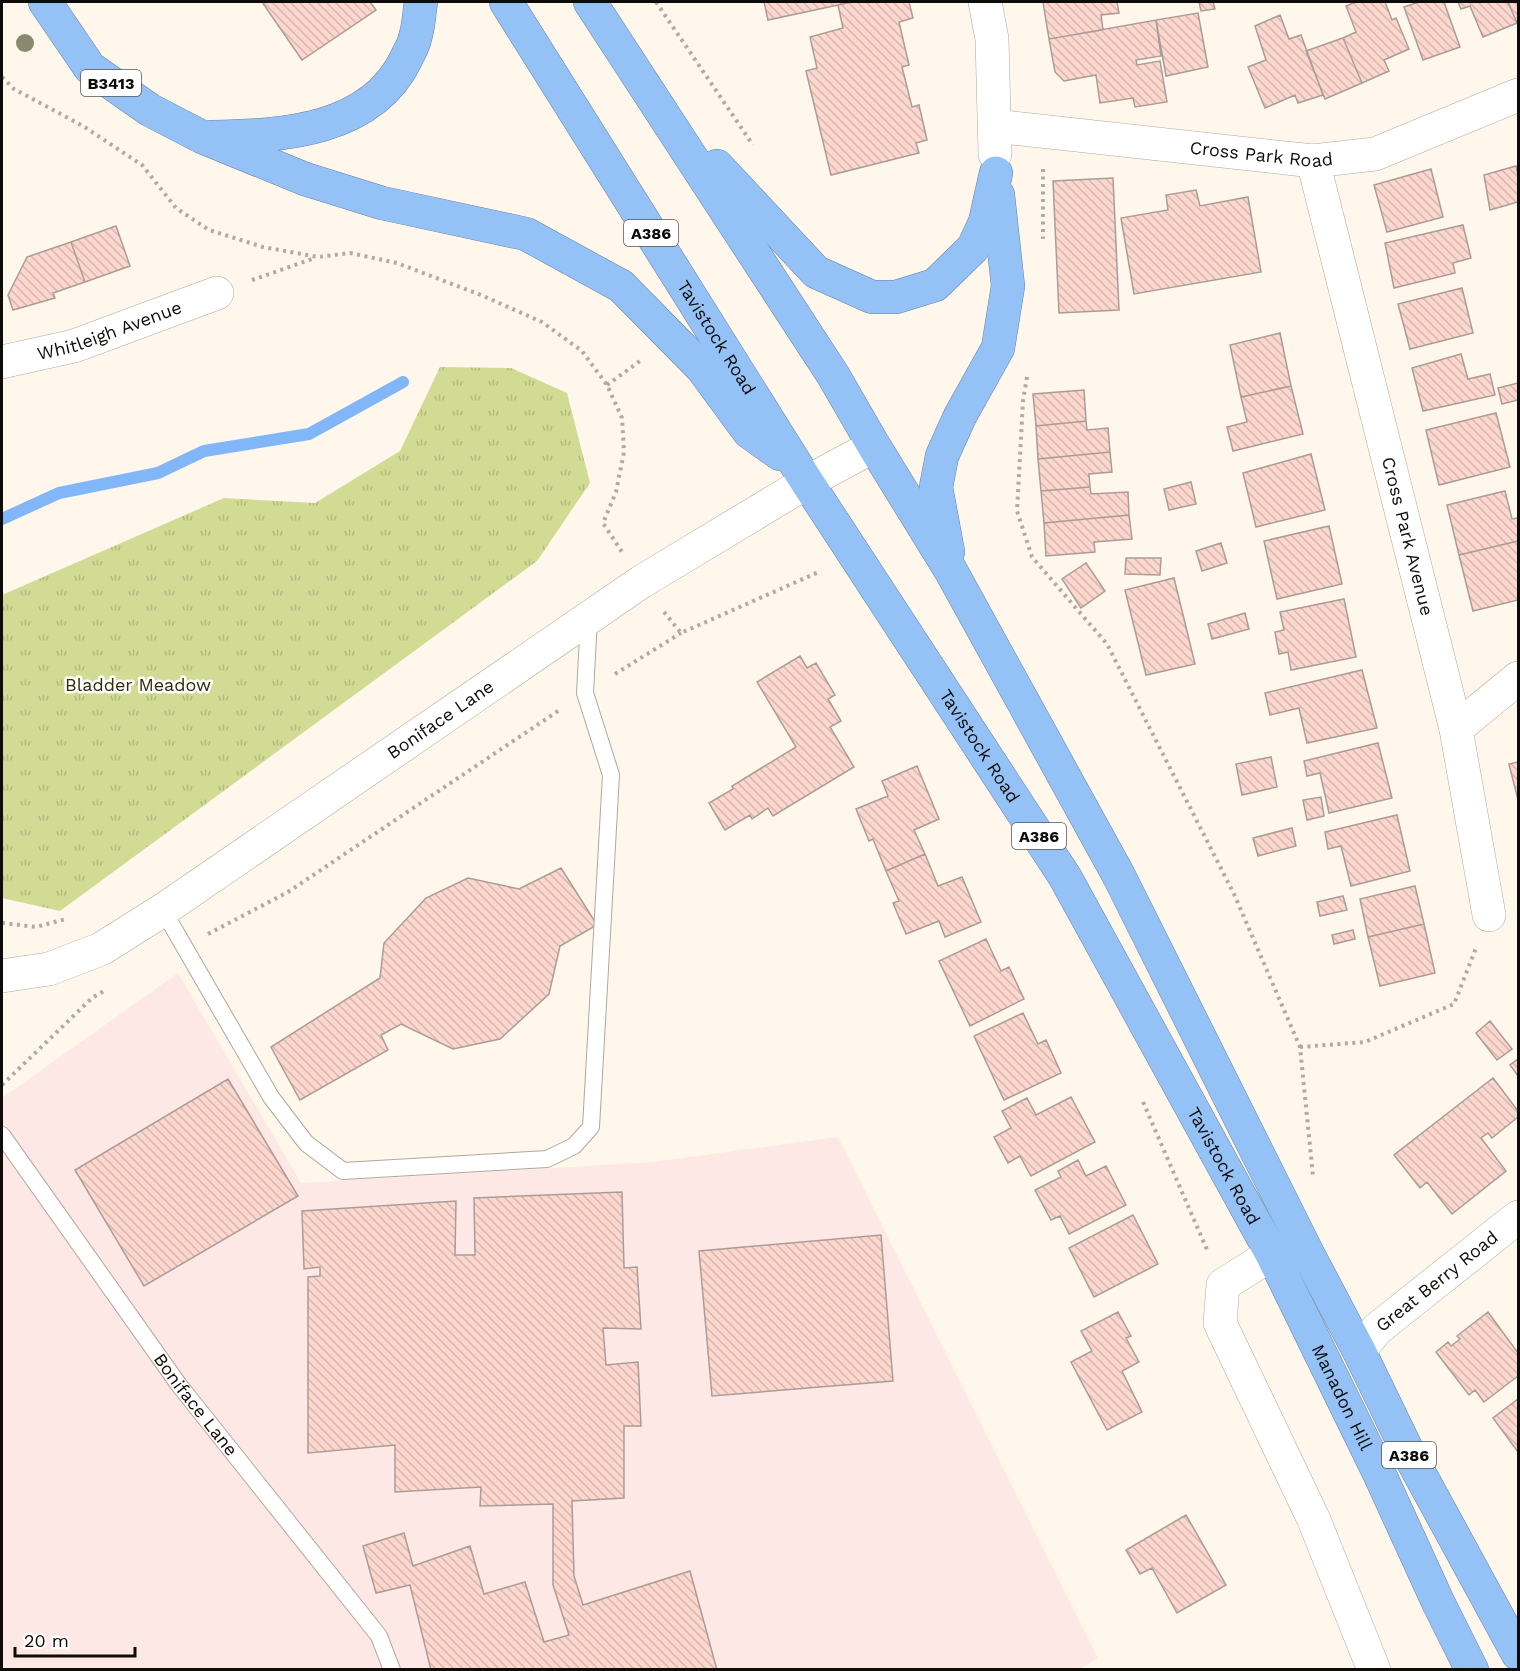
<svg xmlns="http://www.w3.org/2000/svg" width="1520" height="1671" font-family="'Work Sans',sans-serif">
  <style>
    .education { fill: #fee8e6 }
    .park { fill: url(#park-tufts) }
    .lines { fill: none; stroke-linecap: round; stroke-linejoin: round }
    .stream { stroke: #81b7f9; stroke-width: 12 }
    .building { fill: url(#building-back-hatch); stroke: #ab9c98; stroke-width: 1.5 }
    .lane-casing { stroke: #b0a89d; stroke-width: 18 }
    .street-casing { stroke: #b0a89d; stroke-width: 34 }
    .secondary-casing { stroke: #b0a89d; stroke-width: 34 }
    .highway-casing { stroke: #6682a3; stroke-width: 34 }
    .path { stroke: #b1aba2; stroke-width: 4; stroke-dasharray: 3 4.5; stroke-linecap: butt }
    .lane { stroke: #fff; stroke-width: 16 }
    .street { stroke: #fff; stroke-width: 33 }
    .secondary { stroke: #fff; stroke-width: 33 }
    .highway { stroke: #95c2f6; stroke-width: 33 }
    .tree { fill: #8a886f }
    .labels { text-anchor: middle; stroke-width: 5; stroke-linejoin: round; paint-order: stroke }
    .shield { fill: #fff; stroke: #565552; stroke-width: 1.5 }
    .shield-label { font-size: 16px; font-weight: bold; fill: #0e0c08 }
    .street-label { font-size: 18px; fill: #0e0c08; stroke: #fff }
    .park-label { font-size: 18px; fill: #2b2e09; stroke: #fff }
  </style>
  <defs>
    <pattern id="park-tufts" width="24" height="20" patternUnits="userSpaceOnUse" patternTransform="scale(1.5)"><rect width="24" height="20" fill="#d1db94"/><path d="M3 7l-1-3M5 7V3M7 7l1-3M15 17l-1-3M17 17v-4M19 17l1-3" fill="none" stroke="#b2bb7e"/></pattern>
    <pattern id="building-back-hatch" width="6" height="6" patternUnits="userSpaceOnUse" patternTransform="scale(1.5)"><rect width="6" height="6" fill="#fcd7cd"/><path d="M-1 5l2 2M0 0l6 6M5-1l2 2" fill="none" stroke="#d7b7af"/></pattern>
  </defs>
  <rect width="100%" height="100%" fill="#fff7eb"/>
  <path class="education" d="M178 973 301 1183 653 1162 838 1137 1098 1658 1078 1670 2 1669V1098Z"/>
  <path class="park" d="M440 367 511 368 567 393 590 483 537 561 60 911 2 898V595L224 498 315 503 400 451Z"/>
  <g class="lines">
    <path class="stream" d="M2 519 59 493 158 473 204 451 309 434 403 382"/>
  </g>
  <path class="building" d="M262 2H370L376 10 302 60Z
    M764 2H852L768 20Z
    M852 2H909L913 18 899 22 909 65 902 67 912 107 919 105 927 140 916 143 919 153 831 175 806 71 817 68 810 37 843 28 838 5Z
    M1043 2H1117L1119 13 1101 15 1103 30 1049 39Z
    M1199 2H1213L1215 9 1201 11Z
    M1356 2H1385L1392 20 1396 18 1409 49 1384 60 1389 71 1362 83 1343 38 1356 32 1346 6Z
    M1419 2H1444L1460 47 1423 60 1404 7Z
    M1458 2H1508L1517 23 1483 37 1470 6 1461 9Z
    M1508 2H1518V22L1517 23Z
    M1198 13 1208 67 1166 76 1156 20Z
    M1280 15 1289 39 1301 35 1323 95 1298 103 1295 95 1265 108 1248 67 1266 60 1255 26Z
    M1156 20 1161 56 1136 60 1137 65 1160 61 1167 102 1135 107 1133 98 1100 103 1096 75 1064 81 1055 72 1049 39Z
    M1343 38 1362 83 1325 99 1306 51Z
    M1516 166 1518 175V202L1490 210 1484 175Z
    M1431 169 1443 217 1387 232 1374 185Z
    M1113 178 1119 310 1059 313 1053 181Z
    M1196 190 1200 206 1248 197 1261 272 1134 294 1121 218 1168 210 1166 195Z
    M1463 225 1471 258 1453 263 1455 273 1394 288 1385 243Z
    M116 226 130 266 85 282 71 242Z
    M71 242 85 282 53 293 55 298 13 310 8 295 27 257Z
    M1462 288 1473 333 1410 349 1398 304Z
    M1280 333 1291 386 1241 397 1230 345Z
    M1461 354 1468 379 1490 374 1495 395 1423 411 1412 368Z
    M1518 383V400L1502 404 1498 388Z
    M1291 386 1303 434 1233 451 1227 427 1247 422 1241 397Z
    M1084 390 1086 421 1036 426 1033 394Z
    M1496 413 1510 467 1439 485 1426 430Z
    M1086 421 1087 430 1108 428 1110 452 1038 459 1036 426Z
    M1110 452 1112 472 1089 474 1090 487 1041 491 1038 459Z
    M1311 454 1325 510 1256 527 1243 473Z
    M1191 482 1196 504 1169 510 1164 489Z
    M1090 487 1091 494 1128 492 1129 515 1044 523 1041 491Z
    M1505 491 1512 519 1518 518V541L1459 555 1447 505Z
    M1129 515 1132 539 1094 542 1095 552 1046 556 1044 523Z
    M1329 526 1342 584 1277 599 1264 541Z
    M1518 541V600L1473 611 1459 555Z
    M1221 543 1227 563 1202 571 1196 551Z
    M1126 558H1161L1160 575 1125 574Z
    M1086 563 1105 591 1081 608 1062 579Z
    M1174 578 1195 664 1146 675 1125 590Z
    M1344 599 1356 657 1291 670 1288 652 1279 654 1275 632 1284 630 1280 612Z
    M1245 613 1249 629 1212 639 1208 624Z
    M800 656 807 668 816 663 835 695 828 699 841 721 830 727 854 767 773 816 768 808 752 819 750 815 725 830 709 803 733 789 732 786 796 747 757 682Z
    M1362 670 1377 728 1307 743 1299 708 1270 715 1265 693Z
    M1378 743 1392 798 1329 813 1320 773 1307 776 1304 761Z
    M1271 757 1277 787 1242 795 1236 764Z
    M1518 762V800L1509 764Z
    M917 766 939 819 914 830 925 854 886 871 873 839 869 841 856 809 888 796 882 781Z
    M1321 797 1324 816 1307 820 1303 800Z
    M1397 815 1410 871 1351 886 1341 846 1328 849 1325 832Z
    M1292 828 1296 846 1258 856 1253 838Z
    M925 854 938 886 962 877 981 922 945 937 939 921 906 934 893 903 899 901 886 871Z
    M561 868 597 925 560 946 549 994 500 1039 453 1049 401 1024 381 1035 388 1050 300 1100 271 1047 380 978 384 943 426 898 468 878 519 889Z
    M1415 886 1424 924 1368 937 1360 899Z
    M1343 896 1347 910 1320 916 1317 902Z
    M1424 924 1435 973 1380 986 1368 937Z
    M1353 930 1355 939 1334 944 1332 935Z
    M986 939 1001 971 1009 967 1024 999 970 1026 939 961Z
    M1023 1013 1038 1044 1046 1040 1061 1073 1004 1100 974 1036Z
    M1490 1021 1512 1049 1497 1060 1476 1033Z
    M1518 1059V1076L1510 1065Z
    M1493 1078 1518 1111V1117L1492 1138 1488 1133 1481 1138 1506 1171 1452 1214 1427 1182 1420 1188 1394 1155Z
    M228 1079 298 1196 144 1286 75 1170Z
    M1071 1097 1095 1142 1031 1176 1020 1156 1008 1163 994 1137 1011 1128 1002 1111 1027 1098 1036 1115Z
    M1078 1160 1086 1176 1106 1166 1126 1205 1069 1234 1060 1216 1051 1220 1035 1190 1061 1177 1058 1171Z
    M622 1192 624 1268 637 1267 641 1329 603 1328 606 1365 638 1362 641 1426H624V1498L572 1501 574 1576 583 1605 690 1571 717 1670H431L410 1585 376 1593 363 1546 404 1533 413 1566 470 1546 484 1594 525 1582 544 1642 569 1635 553 1585V1504L480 1506 481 1487 395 1492V1445L308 1453V1277L320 1276V1267L304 1269 302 1211 456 1201 455 1255H475L474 1198Z
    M1133 1215 1158 1264 1094 1297 1069 1248Z
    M881 1235 893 1381 712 1396 699 1251Z
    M1118 1312 1131 1336 1126 1338 1139 1362 1122 1371 1142 1412 1107 1430 1071 1362 1092 1351 1081 1331Z
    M1488 1312 1518 1353V1376L1484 1402 1475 1390 1469 1395 1436 1352 1448 1342 1451 1346 1460 1339 1457 1336Z
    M1518 1399V1452L1493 1418Z
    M1186 1515 1226 1585 1177 1613 1152 1568 1140 1574 1126 1550Z"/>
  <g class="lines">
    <g class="lane-casing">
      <g id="lane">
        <path d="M163 910 271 1097 306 1143 343 1171 547 1159 574 1146 591 1127 611 775 585 693 589 619"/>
        <path id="s1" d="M2 1135 179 1385 379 1636 392 1670"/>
      </g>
    </g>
    <g class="street-casing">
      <g id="street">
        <path id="s2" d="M995 126 1313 161 1375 154 1518 95"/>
        <path id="s3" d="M1313 161 1456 729 1489 915"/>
        <path id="s4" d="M2 362 74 346 217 293"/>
        <path d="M1456 729 1518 678"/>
        <path id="s5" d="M2 976 49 969 101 949 163 910 641 582 807 482 874 446"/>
        <path d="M1272 1254 1223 1285 1220 1323 1314 1520 1374 1670"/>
        <path id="s6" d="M1359 1351 1377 1329 1518 1217"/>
      </g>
    </g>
    <g class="secondary-casing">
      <path id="secondary" d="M985 2 992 39 995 154"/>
    </g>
    <g class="highway-casing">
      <g id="highway">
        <path d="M45 2 90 68 150 110 202 137 305 179 382 203 526 234 621 286 702 368 749 432 780 454"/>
        <path id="s7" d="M506 2 807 482 1065 877 1272 1254 1379 1473 1438 1602 1472 1670"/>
        <path d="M590 2 833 375 874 446 951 571 1119 876 1307 1252 1359 1351 1410 1456 1518 1654"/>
        <path d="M212 137C283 136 371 131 406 59 409 52 414 45 415 38 419 26 419 13 421 2"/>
        <path d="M717 166 816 272 872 297H896L935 285 973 248 985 222 996 173"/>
        <path d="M948 552 936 487 942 456 960 416 998 348 1008 286 998 195"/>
      </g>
    </g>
    <path class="path" d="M656 2 753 145
      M2 77 14 89 83 126 142 165 176 208 209 230 263 247 318 257 350 253 397 263 481 295 542 322 582 351 607 385 622 418 624 452 616 492 603 523 622 552
      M1043 169V239
      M252 280 315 258
      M1027 377 1023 401 1017 511 1032 557 1107 644 1234 894 1300 1047 1313 1176
      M607 385 640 361
      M664 612 681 633 821 571
      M615 674 681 633
      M2 923 36 927 66 919
      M208 934 288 892 561 709
      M1300 1047 1365 1042 1454 1004 1476 948
      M2 1085 92 998 104 991
      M1143 1102 1208 1252"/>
    <use href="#lane" class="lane"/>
    <use href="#street" class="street"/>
    <use href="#secondary" class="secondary"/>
    <use href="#highway" class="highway"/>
  </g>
  <circle class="tree" cx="25" cy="43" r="9"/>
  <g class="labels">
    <g class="shield">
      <rect x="81" y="70" width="60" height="26" rx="4.5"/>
      <rect x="624" y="220" width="54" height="26" rx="4.5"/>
      <rect x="1012" y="823" width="54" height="26" rx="4.5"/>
      <rect x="1382" y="1442" width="54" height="26" rx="4.5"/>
    </g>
    <g class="shield-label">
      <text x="111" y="89">B3413</text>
      <text x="651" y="239">A386</text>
      <text x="1039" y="842">A386</text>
      <text x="1409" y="1461">A386</text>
    </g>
    <g class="street-label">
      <text dy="6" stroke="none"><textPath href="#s2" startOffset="268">Cross Park Road</textPath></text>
      <text dy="6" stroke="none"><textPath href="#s4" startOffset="112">Whitleigh Avenue</textPath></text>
      <text dy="6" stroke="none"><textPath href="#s7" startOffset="396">Tavistock Road</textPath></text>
      <text dy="6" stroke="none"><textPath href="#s3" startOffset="387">Cross Park Avenue</textPath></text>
      <text dy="6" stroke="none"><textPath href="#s5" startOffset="513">Boniface Lane</textPath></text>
      <text dy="6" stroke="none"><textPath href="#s7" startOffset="882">Tavistock Road</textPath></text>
      <text dy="6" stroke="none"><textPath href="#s7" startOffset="1368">Tavistock Road</textPath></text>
      <text dy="6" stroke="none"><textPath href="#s6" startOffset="105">Great Berry Road</textPath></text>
      <text dy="6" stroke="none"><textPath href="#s7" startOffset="1628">Manadon Hill</textPath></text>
      <text dy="6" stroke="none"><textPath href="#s1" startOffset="332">Boniface Lane</textPath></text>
    </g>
    <g class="park-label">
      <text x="138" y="691">Bladder Meadow</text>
    </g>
  </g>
  <rect width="1520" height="1671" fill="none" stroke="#0e0c08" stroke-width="6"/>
  <path d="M15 1647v9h120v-9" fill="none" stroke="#0e0c08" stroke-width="3"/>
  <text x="24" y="1647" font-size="18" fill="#0e0c08" stroke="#ffffff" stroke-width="4.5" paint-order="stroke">20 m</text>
</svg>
